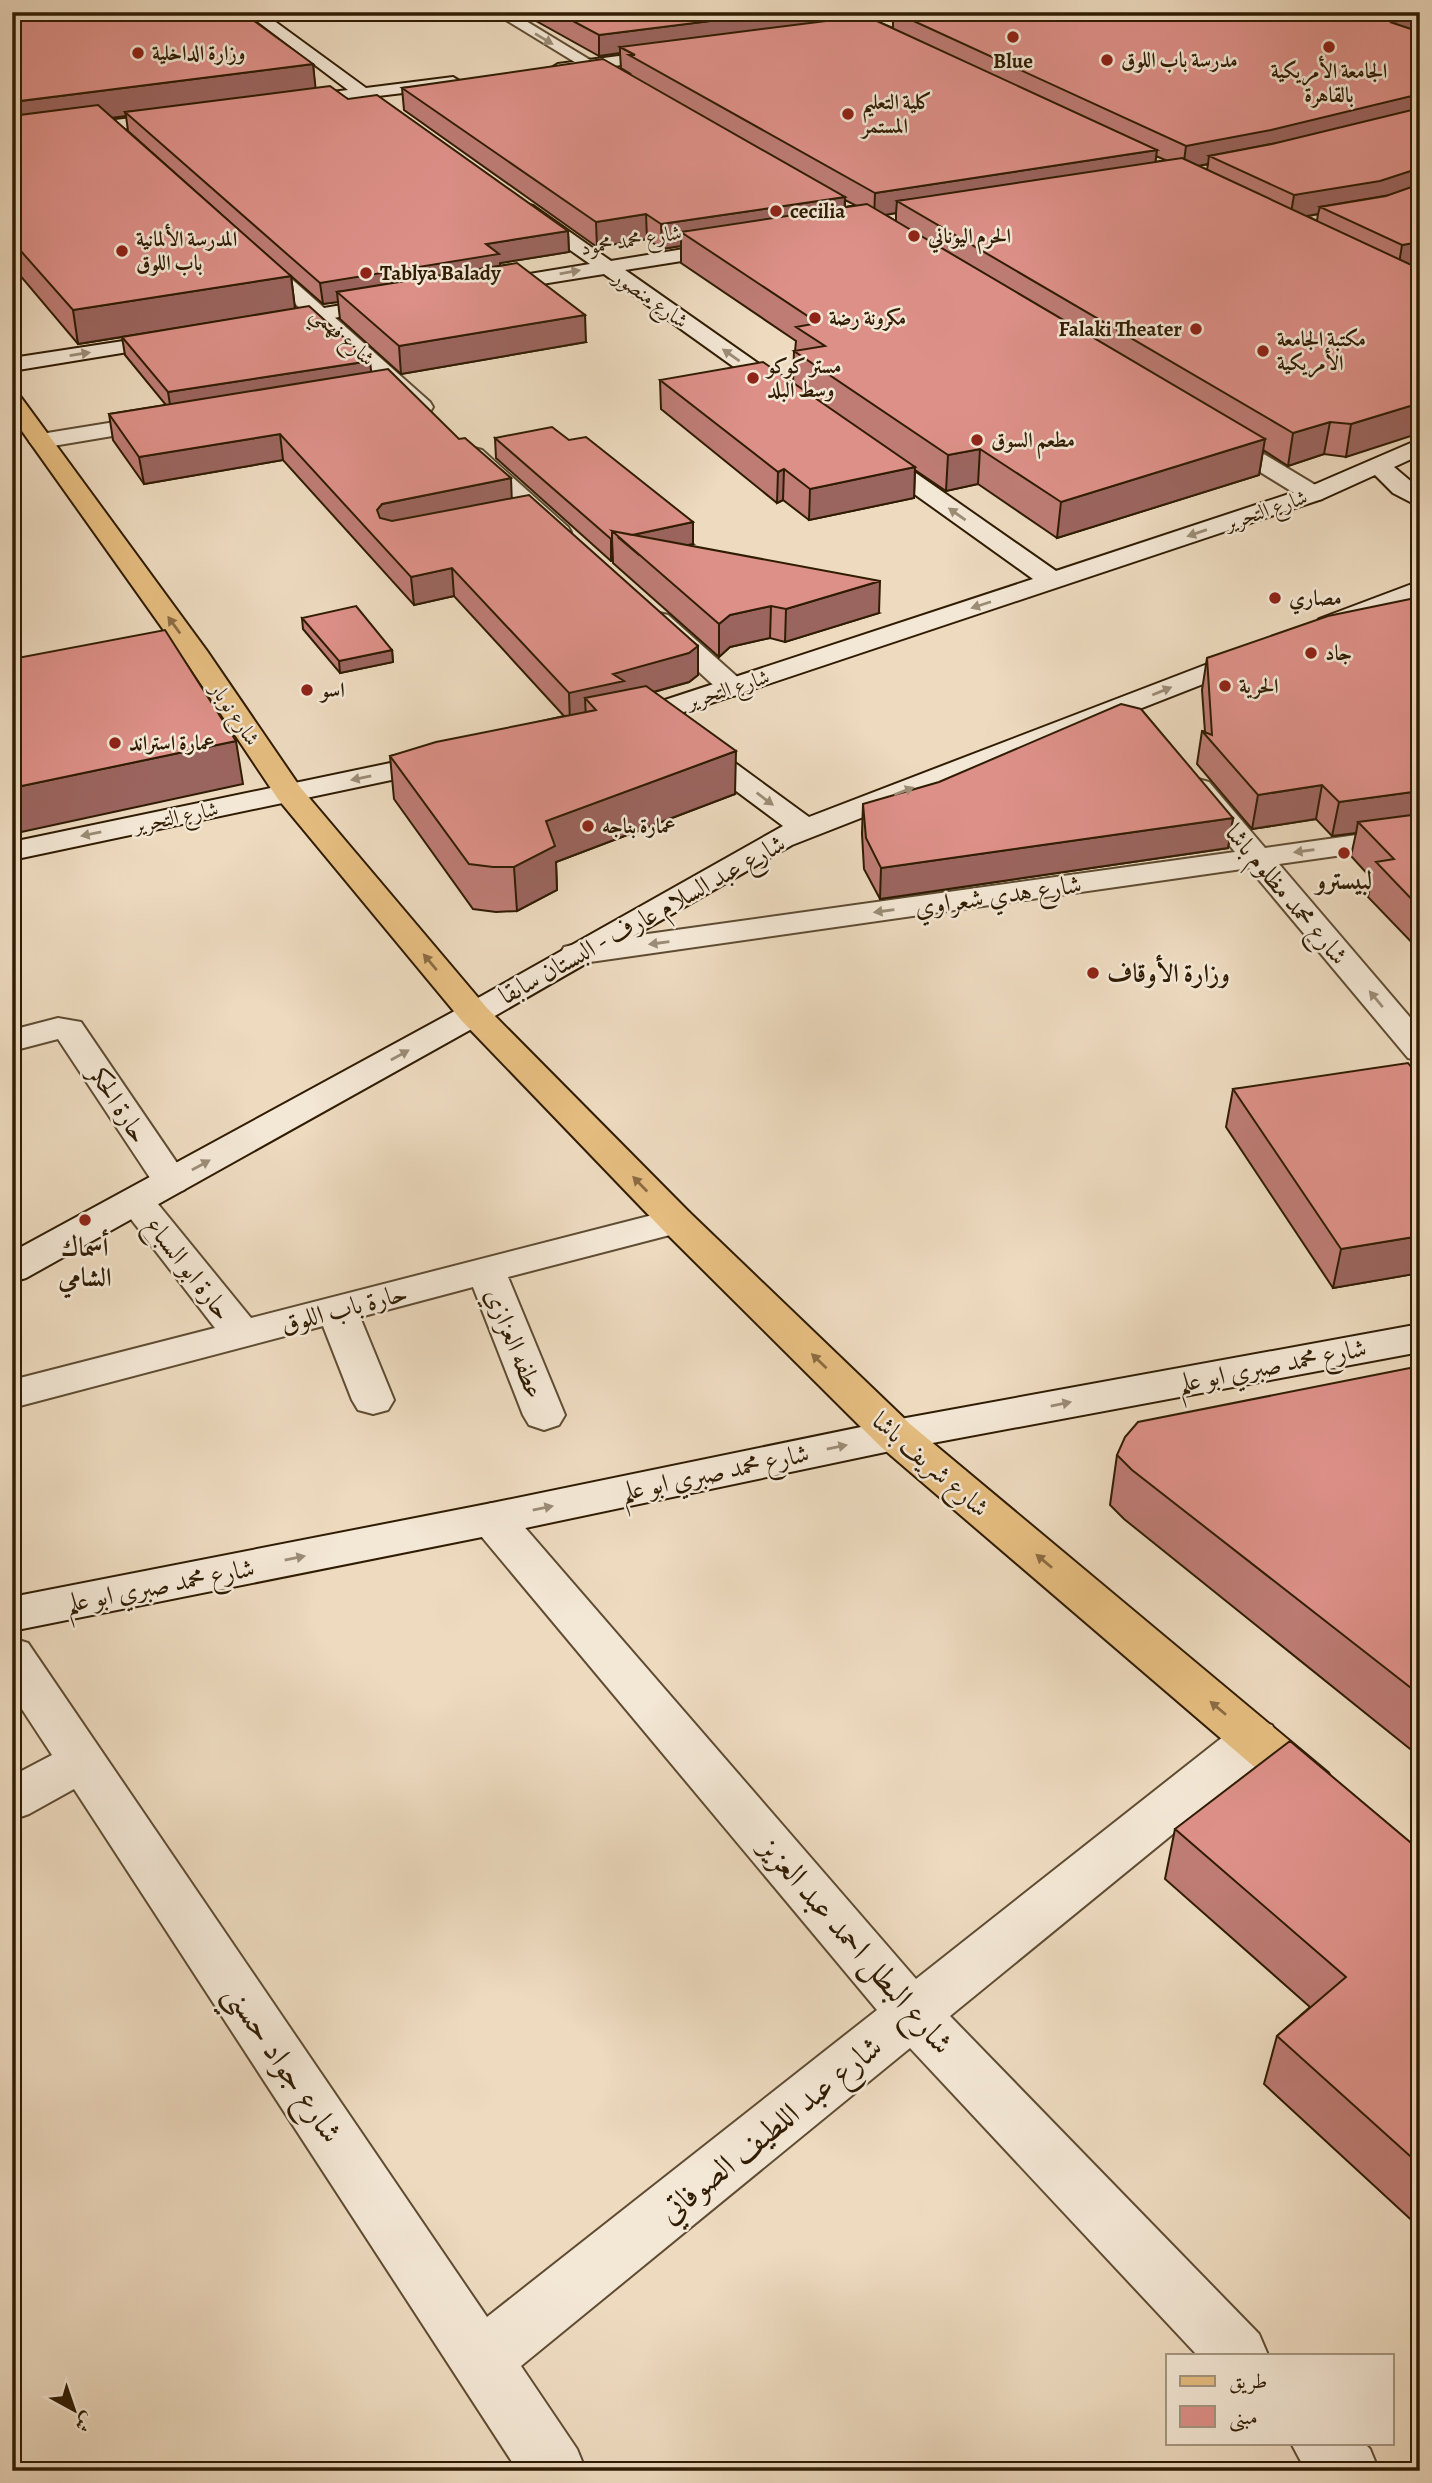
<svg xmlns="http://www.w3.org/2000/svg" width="1432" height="2483" font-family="Alegreya,Amiri,serif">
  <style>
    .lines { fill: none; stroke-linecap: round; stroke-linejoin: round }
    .street-casing { stroke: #5f4c32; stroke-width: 4 }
    .secondary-casing { stroke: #301c03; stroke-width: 4 }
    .primary-casing { stroke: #301c03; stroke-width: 4 }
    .street { fill: #f3e7d5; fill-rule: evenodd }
    .secondary { fill: #f3e7d5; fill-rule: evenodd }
    .primary { fill: #e6bd80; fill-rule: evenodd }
    .wall { fill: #be7c75; stroke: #301c03; stroke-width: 2; fill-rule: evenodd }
    .shaded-wall { fill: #9b655f; stroke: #301c03; stroke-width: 2 }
    .building { fill: #dd9088; stroke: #301c03; stroke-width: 2 }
    .oneway { fill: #9b8c76 }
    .oneway2 { fill: #8b6c42 }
    .poi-dot { fill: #8f2418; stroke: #f3e7d5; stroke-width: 2.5 }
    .labels { text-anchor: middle; stroke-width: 5; stroke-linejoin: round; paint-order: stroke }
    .far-poi-label { font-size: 21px; font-weight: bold; fill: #301c03; stroke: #f3e7d5; text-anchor: start }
    .far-street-label { font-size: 21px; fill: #301c03; stroke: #f3e7d5 }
    .poi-label { font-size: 26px; font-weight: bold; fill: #301c03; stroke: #f3e7d5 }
    .street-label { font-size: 26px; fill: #301c03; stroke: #f3e7d5 }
    .near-street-label { font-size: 32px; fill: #301c03; stroke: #f3e7d5 }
  </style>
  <rect width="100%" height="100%" fill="#eddabf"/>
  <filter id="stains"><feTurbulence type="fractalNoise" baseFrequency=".00286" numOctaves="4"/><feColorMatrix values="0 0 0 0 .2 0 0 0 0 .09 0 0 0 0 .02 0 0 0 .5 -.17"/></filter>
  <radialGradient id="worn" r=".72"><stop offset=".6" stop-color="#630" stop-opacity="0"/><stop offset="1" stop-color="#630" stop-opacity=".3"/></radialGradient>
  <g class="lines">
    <g class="street-casing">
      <path id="street" d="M493 12H511L633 86 631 89H619Z
        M253 249 260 251 430 402 433 407 430 412H414L246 259 243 255 246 251Z
        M164 414 172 416 175 421 172 426 41 448 33 446 29 441 33 436 41 434Z
        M1216 428 1224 430 1322 489 1325 494 1322 499 1313 501 1304 499 1208 440 1205 435 1208 430Z
        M474 448 482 450 568 527 571 532 568 537 559 539 550 537 466 460 462 455 466 450Z
        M659 613 668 615 743 682 747 688 743 694 733 696 723 694 650 627 646 621 650 615Z
        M1198 779 1209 782 1265 848 1420 826V844L1279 864 1420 1029V1061L1408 1058 1249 868 576 964 564 961 560 954 564 947 576 944 1235 852 1183 788 1187 782Z
        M58 1018 81 1022 190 1182 184 1190 171 1194 158 1190 58 1039 12 1051V1030Z
        M136 1189 149 1193 251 1318 676 1209 689 1212 695 1221 689 1230 508 1277 565 1415 559 1425 544 1430 529 1425 523 1415 473 1287 360 1317 394 1400 388 1410 373 1414 358 1410 352 1400 323 1326 12 1408V1380L215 1328 117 1201 123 1193Z
        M492 1503 508 1508 916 1979 1238 1725 1255 1720 1272 1725 1279 1739 1272 1753 950 2016 1259 2334 1268 2355H1197L910 2048 521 2366 577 2449 586 2471H518L74 1789 29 1814 12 1820V1776L52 1755 12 1694V1638L28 1643 487 2317 877 2010 476 1530 470 1519 476 1508Z
        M1291 2443H1364L1370 2449 1379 2471H1306Z"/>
    </g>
    <g class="secondary-casing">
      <path id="secondary" d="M245 12H262L366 88 453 77 461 82 453 87 378 96 382 101 374 106 360 98 285 105 283 102 285 99 291 97 348 90Z
        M672 49 678 51 680 54 678 57 558 74 550 69 558 64Z
        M179 112 187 117 185 121 12 143V133Z
        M526 204 533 206 611 261 732 241 739 243 742 247 739 251 732 253 625 270 796 390 799 395 796 400H780L604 274 487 293 480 291 477 287 480 283 487 281 590 264 519 214 517 210 519 206Z
        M390 297 397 299 400 303 397 307 270 329 263 327 260 323 263 319 270 317Z
        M176 333 183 335 187 339 183 343 12 371V358Z
        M1420 439V455L1394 467 1420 489V507L1393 493 1375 475 1322 499 636 728 626 731 616 728 612 722 616 716 1033 579 864 458 860 453 864 448H880L1056 571 1304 489Z
        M1420 581V598L1337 631 1328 633 1319 631 1315 625 1319 619Z
        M1252 647 1262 649 1266 655 1262 661 792 845 486 1021 26 1278 12 1282V1252L462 1007 783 826 685 753 681 747 685 741 695 738 705 741 809 817Z
        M443 752 453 755 458 761 453 767 12 860V842Z
        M1420 1324V1352L895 1450 492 1535 12 1631V1597L492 1503 895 1420Z"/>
    </g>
    <g class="primary-casing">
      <path id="primary" d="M12 394 20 396 207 651 300 787 486 1007 689 1212 910 1424 1328 1773 1336 1787 1328 1801 1311 1807 1294 1801 880 1446 663 1230 462 1021 278 799 185 660 12 417Z"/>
    </g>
    <use href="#street" class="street"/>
    <use href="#secondary" class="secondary"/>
    <use href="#primary" class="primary"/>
  </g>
  <path class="wall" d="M12 12 313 64 315 88 348 99 568 231 569 252 500 263V266L586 342 401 374 340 319 338 302 323 304 291 276 295 308 372 372 512 498 698 646V675L689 682 654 692 735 794 556 862 557 890 517 911 496 912 473 909 394 799 390 756 564 716 454 596 414 605 283 460 144 484 113 440 109 414 166 405 125 355 122 337 78 344 12 266ZM126 116 128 131 286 272 112 118Z
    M520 12H1420V266L1414 267 1346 457 1324 454 1288 466 1263 450 1259 475 1057 538 978 484 946 491 915 470 914 498 809 520 783 500 777 503 661 409 660 380 793 383 794 351H795L796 341 681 263V246L662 249 647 239 597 247 404 110 402 88 629 73 621 68 620 53 599 56ZM893 18V28L876 21ZM1156 156 1165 160 1155 162ZM1208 164 1207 170 1199 166ZM845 200 855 205 845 207ZM896 213V221L886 215ZM1318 214 1317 221 1307 216H1309Z
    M495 438 693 544 687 545 879 613 785 642 770 638 730 647 719 657 613 563V561H611L496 458Z
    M1420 597V951L1368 897 1372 879 1351 856 1356 833 1332 836 1316 819 1252 829 1197 764 1202 731 1205 732 1202 690 1207 658Z
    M302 618 392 650 393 662 340 673 303 629Z
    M863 804 1233 818 1228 848 880 899 864 869 862 834Z
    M1420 1078V1273L1333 1288 1226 1127 1233 1089Z
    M1420 1366V1757L1124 1519 1110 1505 1117 1455Z
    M1175 1829 1416 1847 1420 1848V2228L1264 2084 1277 2036 1310 2007 1165 1879Z"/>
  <path class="shaded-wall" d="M782 12H893V18L630 52 620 47V53L599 56V35Z
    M1420 18V38L1390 22Z
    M313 64 316 92 125 112 126 116 12 131V102Z
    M1420 94V115L1209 156 1208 164 1183 169 1186 146Z
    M1157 150 1154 173 897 201 896 213 874 217 875 193Z
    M1420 168V190L1320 207 1318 214 1290 219 1294 195Z
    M845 197 844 221 681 232V246L662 249 661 224Z
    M646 214 647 239 597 247 596 222Z
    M568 231 569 252 500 263V275L337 292 338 302 323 304 320 283 486 244Z
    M1420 242V266L1398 270 1402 245Z
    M291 276 295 309 78 344 73 310Z
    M585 315 586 342 401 374 399 346Z
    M370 361 372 379 171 411 168 392Z
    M1420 403V433L1346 457 1351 424Z
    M1330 422 1324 454 1288 466 1293 433Z
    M280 434 283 460 144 484 139 457Z
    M1265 439 1259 475 1057 538 1061 502Z
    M980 449 978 484 946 491 948 455Z
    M915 467 914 498 809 520 810 489Z
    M784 469 783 500 777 503 778 472Z
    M511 478 512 505 380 538 377 510 382 504Z
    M693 522V544L639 555 619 538Z
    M611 539H612L613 561H611Z
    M452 568 454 596 414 605 411 577Z
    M880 581 879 613 785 642 786 609Z
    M771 606 770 638 730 647 719 657V624L730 615Z
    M698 646V675L689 682 624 700 585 698 586 719 570 723 569 693 613 674Z
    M392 650 393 662 340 673 339 661Z
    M236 741 243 784 12 834V788Z
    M736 751 735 794 556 862 557 890 517 911 514 867 546 821Z
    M1322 785 1316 819 1252 829 1258 795Z
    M1420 791V824L1358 822 1356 833 1332 836 1339 802Z
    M1233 818 1228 848 880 899 881 868Z
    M1420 1236V1273L1333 1288 1341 1249Z"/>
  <path class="building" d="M12 12H242L313 64 12 102Z
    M556 12H782L599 35Z
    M894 12H1420V18L1390 22 1420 32V94L1271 130 1186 146Z
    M866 16 1157 150 875 193 629 55H635L620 47Z
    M603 59 845 197 661 224 646 214 596 222 402 88Z
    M330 86 348 99 377 95 568 231 486 244 499 254 320 283 125 112Z
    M98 105 291 276 73 310 12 241V116Z
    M1420 108V168L1380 181 1294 195 1209 156 1272 144Z
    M1182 158 1420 269V403L1351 424 1330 422 1293 433 897 201Z
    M1420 184V242L1402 245 1320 207 1386 196Z
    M867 204 1265 439 1061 502 980 449 948 455 794 351 825 346 796 327 818 323 681 232Z
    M517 263 585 315 399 346 337 292Z
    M309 306 370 361 168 392 122 337Z
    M763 362 915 467 810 489 784 469 778 472 660 380Z
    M388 369 459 439 465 438 511 478 382 504 377 510 380 518 392 521 529 495 698 646 689 653 613 674 624 681 569 693 452 568 411 577 280 434 139 457 109 414Z
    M552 427 569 440 586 437 693 522 632 535 612 531V539H611L495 438Z
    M612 531 880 581 786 609 771 606 730 615 719 624Z
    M1420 597V791L1339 802 1322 785 1258 795 1202 731 1212 735 1207 658 1328 616Z
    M356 606 392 650 339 661 302 618Z
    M165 630 236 741 12 788V659Z
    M646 686 736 751 546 821 555 846 514 867H493L469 864 390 756 436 742 596 710 585 698Z
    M1121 704 1141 709 1233 818 881 868 866 838 863 804 939 782Z
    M1420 814V908L1376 862 1394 859 1358 822Z
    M1408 1063 1420 1078V1236L1341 1249 1233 1089Z
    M1420 1366V1695L1132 1470 1117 1455 1125 1437 1138 1422Z
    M1290 1741 1416 1847 1420 1848V2165L1277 2036 1346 1977 1175 1829Z"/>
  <defs><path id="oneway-solid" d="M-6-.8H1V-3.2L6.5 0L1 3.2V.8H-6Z" transform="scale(1.75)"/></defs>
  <g class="oneway">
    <use href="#oneway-solid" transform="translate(544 39) rotate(31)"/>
    <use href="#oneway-solid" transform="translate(570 272) rotate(-10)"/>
    <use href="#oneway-solid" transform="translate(80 354) rotate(-9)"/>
    <use href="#oneway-solid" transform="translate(731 355) rotate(-145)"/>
    <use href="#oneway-solid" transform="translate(957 514) rotate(-145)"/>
    <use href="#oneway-solid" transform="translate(1197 533) rotate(161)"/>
    <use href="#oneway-solid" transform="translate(981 605) rotate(162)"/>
    <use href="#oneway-solid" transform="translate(1162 691) rotate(-22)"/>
    <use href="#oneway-solid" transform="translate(361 778) rotate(168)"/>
    <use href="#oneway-solid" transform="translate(904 791) rotate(-21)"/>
    <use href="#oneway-solid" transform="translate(765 799) rotate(37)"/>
    <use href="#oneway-solid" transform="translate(91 834) rotate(168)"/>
    <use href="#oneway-solid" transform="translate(1304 851) rotate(172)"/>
    <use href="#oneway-solid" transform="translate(884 911) rotate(172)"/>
    <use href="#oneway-solid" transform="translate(659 943) rotate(172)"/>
    <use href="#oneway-solid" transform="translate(1376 999) rotate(-130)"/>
    <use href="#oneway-solid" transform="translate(400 1055) rotate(-29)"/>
    <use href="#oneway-solid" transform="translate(201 1165) rotate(-29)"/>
    <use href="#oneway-solid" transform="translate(1061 1404) rotate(-11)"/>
    <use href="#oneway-solid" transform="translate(837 1447) rotate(-12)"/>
    <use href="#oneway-solid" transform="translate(543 1508) rotate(-12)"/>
    <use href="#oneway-solid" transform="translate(295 1558) rotate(-11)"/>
  </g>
  <g class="oneway2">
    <use href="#oneway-solid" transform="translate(174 625) rotate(-126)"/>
    <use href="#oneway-solid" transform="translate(430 962) rotate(-130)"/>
    <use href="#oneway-solid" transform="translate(640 1184) rotate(-134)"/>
    <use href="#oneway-solid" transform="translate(819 1361) rotate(-136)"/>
    <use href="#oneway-solid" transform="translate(1044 1561) rotate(-140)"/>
    <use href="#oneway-solid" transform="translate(1218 1708) rotate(-140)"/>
  </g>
  <g class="poi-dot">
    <circle cx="1013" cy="37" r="7"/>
    <circle cx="1329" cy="47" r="7"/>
    <circle cx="138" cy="53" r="7"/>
    <circle cx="1107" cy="60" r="7"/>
    <circle cx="848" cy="114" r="7"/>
    <circle cx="776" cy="211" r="7"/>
    <circle cx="914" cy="236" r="7"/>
    <circle cx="122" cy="251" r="7"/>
    <circle cx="366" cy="273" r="7"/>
    <circle cx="815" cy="318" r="7"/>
    <circle cx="1196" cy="329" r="7"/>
    <circle cx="1263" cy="351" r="7"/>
    <circle cx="753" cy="378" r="7"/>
    <circle cx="977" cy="440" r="7"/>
    <circle cx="1275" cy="598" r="7"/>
    <circle cx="1311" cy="653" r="7"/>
    <circle cx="1225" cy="686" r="7"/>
    <circle cx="307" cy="690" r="7"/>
    <circle cx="115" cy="743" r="7"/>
    <circle cx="588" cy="826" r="7"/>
    <circle cx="1344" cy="853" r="7"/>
    <circle cx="1093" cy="973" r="7"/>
    <circle cx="85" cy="1220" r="7"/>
  </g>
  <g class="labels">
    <g class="far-poi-label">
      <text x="152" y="60">وزارة الداخلية</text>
      <text x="1121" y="67">مدرسة باب اللوق</text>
      <text x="1013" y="68" text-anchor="middle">Blue</text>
      <text x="1329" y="78" text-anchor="middle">الجامعة الأمريكية<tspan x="1329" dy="24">بالقاهرة</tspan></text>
      <text x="862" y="109">كلية التعليم<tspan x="862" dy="24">المستمر</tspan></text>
      <text x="790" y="218">cecilia</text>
      <text x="928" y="243">الحرم اليوناني</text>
      <text x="136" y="246">المدرسة الألمانية<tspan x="136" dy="24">باب اللوق</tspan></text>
      <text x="380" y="280">Tablya Balady</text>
      <text x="829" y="325">مكرونة رضة</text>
      <text x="1182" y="336" text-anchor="end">Falaki Theater</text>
      <text x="1277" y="346">مكتبة الجامعة<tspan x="1277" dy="24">الأمريكية</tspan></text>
      <text x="767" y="373">مستر كوكو<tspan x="767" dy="24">وسط البلد</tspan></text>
      <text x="991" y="447">مطعم السوق</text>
      <text x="1289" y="605">مصاري</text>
      <text x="1325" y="660">جاد</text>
      <text x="1239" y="693">الحرية</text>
      <text x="321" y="697">اسو</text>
      <text x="129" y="750">عمارة استراند</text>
      <text x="602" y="833">عمارة بناجه</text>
    </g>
    <g class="far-street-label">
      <text transform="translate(631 240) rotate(-9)" y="7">شارع محمد محمود</text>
      <text transform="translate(651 299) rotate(35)" y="7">شارع منصور</text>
      <text transform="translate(343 336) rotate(42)" y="7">شارع فهمي</text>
      <text transform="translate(1266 510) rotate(-19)" y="7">شارع التحرير</text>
      <text transform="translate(728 689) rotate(-18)" y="7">شارع التحرير</text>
      <text transform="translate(235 714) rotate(56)" y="7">شارع نوبار</text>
      <text transform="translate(176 817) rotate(-12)" y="7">شارع التحرير</text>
    </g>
    <g class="poi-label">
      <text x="1344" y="889">لبيسترو</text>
      <text x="1107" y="982" text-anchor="start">وزارة الأوقاف</text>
      <text x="85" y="1256">أسماك<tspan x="85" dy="30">الشامي</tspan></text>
    </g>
    <g class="street-label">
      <text transform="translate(1287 894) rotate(50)" y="9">شارع محمد مظلوم باشا</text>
      <text transform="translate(998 895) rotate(-8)" y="9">شارع هدي شعراوي</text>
      <text transform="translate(642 919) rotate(-29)" y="9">شارع عبد السلام عارف - البستان سابقا</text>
      <text transform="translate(119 1104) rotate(57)" y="9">حارة الحكر</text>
      <text transform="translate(189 1268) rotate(52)" y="9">حارة ابو السباع</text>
      <text transform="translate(344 1308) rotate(-15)" y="9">حارة باب اللوق</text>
      <text transform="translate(515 1343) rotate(68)" y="9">عطفه العزازي</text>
      <text transform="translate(1272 1365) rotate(-11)" y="9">شارع محمد صبري ابو علم</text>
      <text transform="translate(931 1464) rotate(41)" y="9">شارع شريف باشا</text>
      <text transform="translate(715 1472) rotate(-12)" y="9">شارع محمد صبري ابو علم</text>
      <text transform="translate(160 1585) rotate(-11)" y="9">شارع محمد صبري ابو علم</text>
    </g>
    <g class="near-street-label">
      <text transform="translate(857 1945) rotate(49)" y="11">شارع البطل احمد عبد العزيز</text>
      <text transform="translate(284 2063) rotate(56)" y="11">شارع جواد حسني</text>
      <text transform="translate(770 2129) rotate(-39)" y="11">شارع عبد اللطيف الصوفاتي</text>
    </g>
  </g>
  <rect width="1432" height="2483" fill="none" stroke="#eddabf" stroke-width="42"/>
  <rect x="14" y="14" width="1404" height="2455" fill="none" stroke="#301c03" stroke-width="3.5"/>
  <rect x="21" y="21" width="1390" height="2441" fill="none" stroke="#301c03" stroke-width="2"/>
  <rect x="1166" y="2354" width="228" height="91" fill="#f3e7d5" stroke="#a59681" stroke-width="2"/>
  <rect x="1180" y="2376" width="35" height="10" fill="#e6bd80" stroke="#a59681" stroke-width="2"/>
  <text x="1229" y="2388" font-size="21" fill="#301c03">طريق</text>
  <rect x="1180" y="2406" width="35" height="21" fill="#dd9088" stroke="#a59681" stroke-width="2"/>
  <text x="1229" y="2424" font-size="21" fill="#301c03">مبنى</text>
  <g transform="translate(74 2410) rotate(140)" stroke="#f3e7d5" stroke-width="5" paint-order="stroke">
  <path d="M0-5L12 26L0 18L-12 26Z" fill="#301c03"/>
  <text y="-10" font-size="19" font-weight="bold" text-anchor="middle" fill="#301c03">ش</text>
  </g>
  <rect width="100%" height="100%" filter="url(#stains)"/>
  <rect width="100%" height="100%" fill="url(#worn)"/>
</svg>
